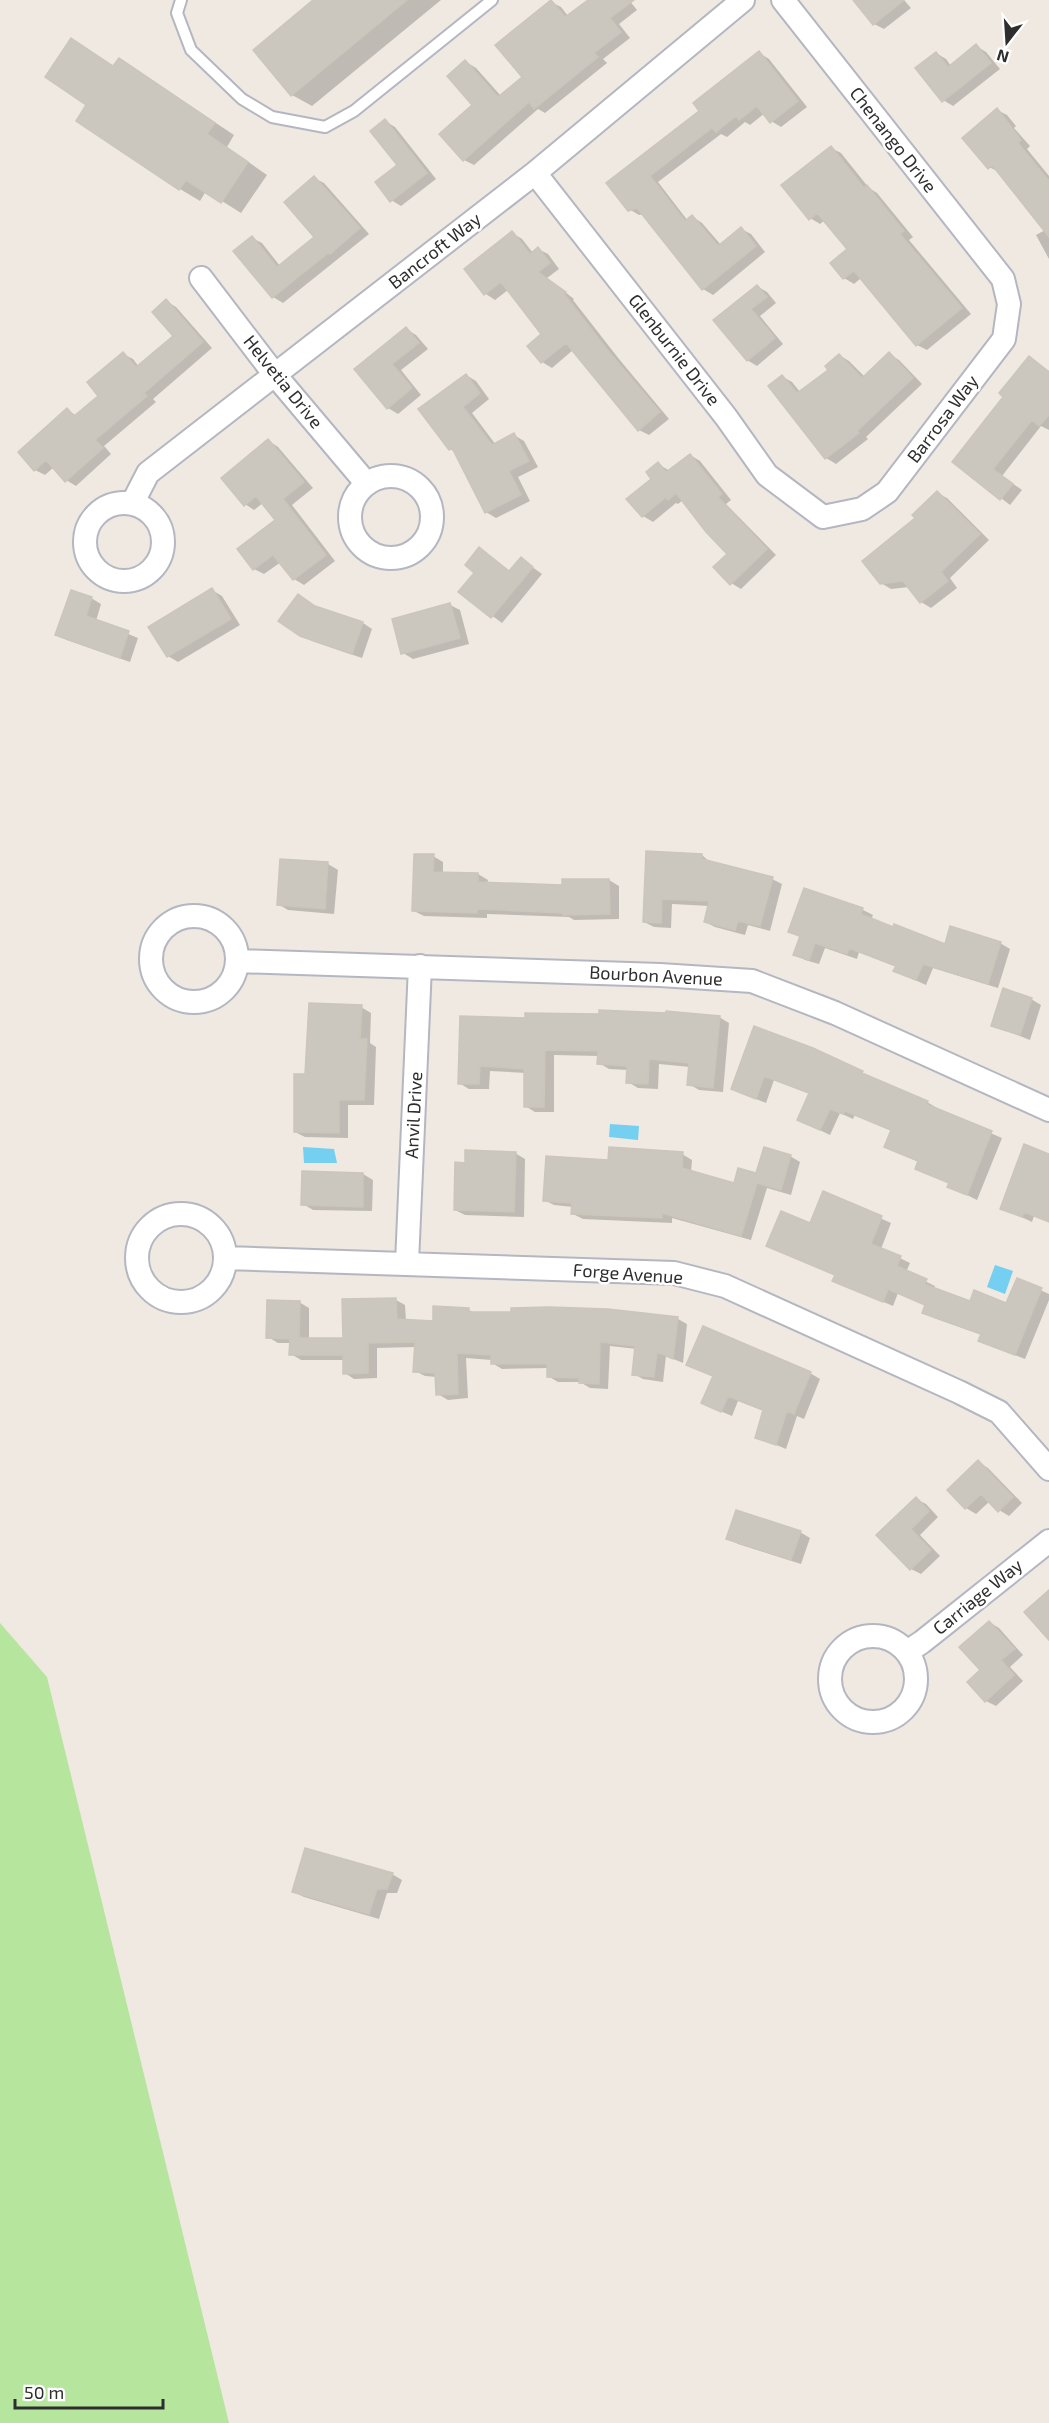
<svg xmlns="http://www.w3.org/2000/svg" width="1049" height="2423" font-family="'Exo 2',sans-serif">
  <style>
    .green { fill: #b6e59e }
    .water { fill: #75cff0 }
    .shadow { fill: #0003 }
    .building { fill: #cbc7bf; stroke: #cbc5ba; stroke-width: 1.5 }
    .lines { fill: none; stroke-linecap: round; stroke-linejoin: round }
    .lane-casing { stroke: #b4b7c1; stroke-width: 14 }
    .street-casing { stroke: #b4b7c1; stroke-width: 26 }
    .lane { stroke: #fff; stroke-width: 10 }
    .street { stroke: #fff; stroke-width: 22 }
    .labels { text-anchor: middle; stroke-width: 5; stroke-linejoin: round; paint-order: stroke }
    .street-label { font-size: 18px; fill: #2e2e2e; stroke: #fff }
  </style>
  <rect width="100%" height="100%" fill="#efe9e1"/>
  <path class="green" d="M0 1623 47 1677 229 2423H0Z"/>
  <path class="water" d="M610 1124 639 1126 638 1140 609 1137Z
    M303 1147 334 1149 337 1163H304Z
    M995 1265 1013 1271 1005 1294 987 1287Z"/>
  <path class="shadow" d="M315 0H441L312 106 292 95Z
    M590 0H629L637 10 619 24 630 38 603 59 607 63 545 113 538 109 474 165 464 160 474 105 466 62 476 68 501 96 524 78 551 2 561 7 568 16Z
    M855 0H904L911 8 884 29 874 24Z
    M72 40 115 67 139 72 234 135 227 147 267 175 241 213 206 191 200 201 180 189 89 104Z
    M976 46 986 52 1000 69 953 106 943 100 936 53 946 59 951 66Z
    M759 53 769 59 807 107 781 127 771 121 765 113 750 125 745 122 727 137 721 134 658 182 688 221 693 217 702 223 721 245 741 229 751 234 765 252 713 295 703 289 644 214 639 215 629 209 608 183 701 112Z
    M997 110 1007 115 1016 126 1014 128 1030 146 1027 149 1049 176V211L999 172 989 167Z
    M385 121 395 127 436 179 401 206 391 200 399 165Z
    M831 148 841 153 869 188 877 193 913 237 909 240 971 314 927 350 917 345 861 278 854 284 844 278 832 263 849 249 825 220 820 224 810 218Z
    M314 178 324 183 369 234 283 303 273 297 252 238 262 243 280 266 316 237Z
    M1049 228V259L1036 235Z
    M512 233 522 239 533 253 538 249 548 254 559 269 547 278 574 299 573 300 619 359 669 419 649 435 639 430 573 350 552 368 542 362 543 334 508 290 495 300 486 294 466 269Z
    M757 286 767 292 776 303 760 316 783 344 757 366 747 360 715 320Z
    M166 301 176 307 212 348 153 399 156 402 104 446 111 454 76 486 66 480 54 467 45 475 35 470 67 410 77 416 101 396 123 354 133 359 139 367 175 337Z
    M406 329 416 335 428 349 401 370 421 395 398 414 388 408 356 370Z
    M889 354 899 360 922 384 866 437 868 439 836 464 826 458 783 377 792 382 800 392 830 370 839 355 849 361 865 377Z
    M1030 358 1049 371V430L1041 426 1002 476 1022 490 1010 505 954 462 1005 396Z
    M466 375 476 381 489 399 472 413 496 445 514 435 524 441 538 467 518 477 530 501 496 518 486 512 455 452 450 449Z
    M269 441 278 447 313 488 292 505 335 561 304 585 294 579 281 562 264 574 254 569 278 520 263 503 254 510 245 504Z
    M690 455 700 461 731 500 726 504 776 555 741 589 731 583 729 554 683 500 678 504 676 503 653 522 643 516 629 499 653 479 658 464 670 471Z
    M937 493 947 498 989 540 950 578 957 588 931 608 921 602 909 587 891 589 881 583 918 518Z
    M479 549 511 572 521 559 542 574 502 623 460 592 476 572Z
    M212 590 222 596 240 625 178 662 168 656 150 627Z
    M91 598 101 604 96 621 138 638 130 662 67 640 57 635Z
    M450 605 460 610 469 644 413 659 403 653Z
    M318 608 363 623 372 629 362 658 312 641 301 635Z
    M647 853 702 855 711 863 772 879 782 884 770 931 748 925 745 935 715 927 705 922 709 906 672 904 671 928 654 927 644 922Z
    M433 856 443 862V873L478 874 488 880 487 884 564 887 609 880 619 886V919L574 920 569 917 487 914V918L424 916 414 911Z
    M281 861 328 864 338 870 334 914 288 910 278 904Z
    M805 889 863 910 873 915 871 920 945 946 1000 943 1010 949 998 988 933 968 926 985 895 971 897 967 859 952 857 959 825 948 819 964 805 960 795 954 801 938 790 931Z
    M1031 999 1041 1005 1030 1040 992 1025Z
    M361 1007 371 1013 370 1043 376 1047 374 1105H348V1138L305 1137 295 1132 307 1075Z
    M719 1017 729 1023 723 1092 699 1090 689 1084 690 1067 659 1064 658 1089 638 1088 628 1082V1070L609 1069 599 1063V1056L554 1055V1112H535L525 1106 526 1073 490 1071 489 1089H469L459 1083 526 1020Z
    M812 1050 872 1079 927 1102 937 1108 936 1110 1002 1138 977 1200 949 1186 950 1183 919 1162 886 1147 892 1131 855 1115 853 1119 840 1113 830 1135 809 1125 811 1094 774 1080 766 1103 732 1089Z
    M515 1153 525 1159 524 1217 465 1215 455 1210 466 1164Z
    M682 1154 692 1160 691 1172 735 1185 790 1156 800 1162 791 1195 767 1188 751 1240 672 1218V1223L583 1219 573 1214V1207L554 1205 544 1200 609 1162Z
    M1049 1155V1222L1034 1216 1032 1222 1002 1208Z
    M304 1173 363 1174 373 1180 372 1211 313 1210 303 1204Z
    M824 1193 891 1223 881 1249 910 1263 906 1272 935 1286 934 1289 970 1303 1007 1305 1018 1280 1049 1294V1300L1025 1359 989 1345 980 1340 982 1335 934 1318 924 1312 927 1305 898 1293 893 1306 834 1281 836 1275 811 1225Z
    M396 1300 405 1305 406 1321 434 1323 469 1310 476 1314 678 1319 687 1324 683 1363 666 1356 663 1382 643 1379 634 1374 637 1349 610 1346 608 1389 590 1388 580 1382H558L548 1376 549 1368 502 1369 492 1363V1360L466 1358 468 1398 448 1400 438 1394 437 1377 425 1376 415 1371 416 1347 377 1348V1378L354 1379 345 1373 344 1360H301L291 1354V1343H278L268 1337 299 1302 309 1308V1340H344Z
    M688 1364 810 1373 820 1379 804 1419 797 1416 786 1449 757 1437 764 1411 738 1401 732 1416 713 1408 714 1377Z
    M978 1462 988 1468 1022 1503 1009 1516 999 1510 990 1501 976 1514 966 1508Z
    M916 1499 926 1504 938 1517 920 1535 940 1556 921 1574 911 1569 878 1535Z
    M800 1532 810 1538 801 1564 738 1544 728 1538Z
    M989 1622 999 1628 1023 1655 1010 1667 1023 1681 996 1706 986 1701 982 1671Z
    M392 1874 402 1880 397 1893H387L379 1919 304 1897 294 1892Z"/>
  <path class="building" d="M313 0H407L291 96 253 50Z
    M551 0 565 17 588 0H634L610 18 621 32 594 53 598 57 534 109 529 102 463 161 439 134 472 105 447 76 465 60 498 97 522 77 495 45Z
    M853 0H904L873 25Z
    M71 38 113 66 119 58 215 123 207 134 248 162 221 203 186 180 179 190 76 121 86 105 45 77Z
    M976 44 991 63 942 102 915 68 936 52 948 67Z
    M759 51 798 101 770 123 757 106 739 120 736 116 716 132 712 128 650 176 685 221 692 215 718 246 741 227 756 246 702 290 637 208 628 211 606 183 699 111 693 103Z
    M997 108 1021 140 1018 143 1049 181V237L992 165 988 169 962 138Z
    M385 119 427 173 390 202 375 182 397 165 370 131Z
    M831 146 864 188 867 185 904 231 900 234 962 308 916 346 854 271 843 279 830 263 847 249 817 213 809 220 781 185Z
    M314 176 360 228 330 254 328 253 272 298 233 251 252 236 277 267 314 237 284 202Z
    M512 231 530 254 538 247 550 263 538 272 566 292 564 294 609 352 660 412 638 431 566 343 541 363 527 346 541 334 501 282 484 295 464 269Z
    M757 285 767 297 751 309 775 338 747 361 713 320Z
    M166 299 203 342 144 393 147 396 95 440 103 448 65 482 46 460 34 471 18 452 67 408 74 416 98 396 87 382 123 352 136 367 173 336 152 312Z
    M406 327 419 343 392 364 412 388 387 409 354 369Z
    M889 352 913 378 857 431 859 433 825 459 768 386 782 375 797 393 828 370 825 366 839 354 862 378Z
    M1029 356 1049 372V415L1039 426 1032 420 993 469 1013 484 1000 500 952 462 1003 397 999 393Z
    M466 374 480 393 463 407 492 445 514 433 529 461 509 471 521 495 485 513 452 448 449 450 418 409Z
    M268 439 304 482 283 499 326 555 293 580 273 555 253 570 237 549 275 520 256 496 244 506 221 478Z
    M690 454 722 494 718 497 767 549 730 585 713 567 727 554 706 532 676 493 668 500 666 497 642 517 626 499 651 479 646 472 658 462 666 472Z
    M937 491 980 534 941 572 948 581 920 603 903 581 880 584 862 561 915 518 912 515Z
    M479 547 509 571 521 557 533 567 491 618 458 592 474 573 465 565Z
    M212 588 231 619 167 657 148 627Z
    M71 590 92 597 86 616 129 631 120 658 55 635Z
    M298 594 315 606 363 622 352 654 300 636 278 621Z
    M450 603 460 638 401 654 392 619Z
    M646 851 702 854V859L773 877 760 926 738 921 735 930 704 922 709 901 662 899 661 923 643 922Z
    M414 854H434L433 872 478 873V882L562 885V879H609L610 914 563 915 562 913 477 909V913L412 911Z
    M280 859 328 862 325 909 277 905Z
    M804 888 863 908 861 914 893 927 894 924 945 944 950 926 1001 942 988 984 923 964 916 980 893 971 896 966 849 948 847 954 815 943 809 960 793 955 800 936 788 932Z
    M1003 988 1032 998 1020 1035 991 1026Z
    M309 1003 362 1005 360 1039H367L364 1100H339V1133L294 1132V1074H305Z
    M599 1010 666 1013V1011L720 1016 713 1088 687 1085 689 1063 649 1059 648 1084 626 1083 627 1066 597 1064 598 1051 545 1050 544 1107H524V1069L480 1066 479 1084H458L460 1016 525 1018V1013L599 1014Z
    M754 1026 813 1048 863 1071 862 1073 928 1101 926 1104 992 1131 967 1195 947 1187 949 1183 915 1169 918 1161 884 1147 891 1130 845 1111 843 1114 830 1109 820 1130 797 1120 809 1093 764 1076 756 1099 731 1089Z
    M1024 1144 1049 1154V1222L1024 1212 1022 1217 1000 1209Z
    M609 1147 683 1152 682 1168 734 1183 738 1168 756 1173 764 1147 791 1155 781 1190 757 1183 741 1236 662 1213V1218L571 1214 572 1203 543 1201 546 1156 608 1160Z
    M465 1150 516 1152 514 1212 454 1210 455 1162 465 1163Z
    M302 1171 363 1173V1207L301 1205Z
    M823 1191 882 1216 871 1244 901 1256 897 1266 927 1279 924 1284 970 1301 974 1290 1006 1303 1017 1278 1042 1288 1015 1355 978 1341 981 1334 922 1313 925 1305 888 1289 883 1302 832 1281 835 1275 766 1246 781 1211 810 1223Z
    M396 1298 397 1319 433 1321V1306L469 1308V1312H511V1308L549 1307 608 1309 678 1317 673 1359 657 1352 654 1377 632 1375 635 1346 600 1342 599 1384 579 1383V1378L547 1377V1364H491V1355L457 1353 458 1394 436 1395 435 1373 413 1372 415 1342 368 1343V1373L343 1374V1355H289L290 1339 266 1338 267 1300 300 1301 299 1338H343L342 1299Z
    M703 1326 811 1372 794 1414 787 1411 776 1445 755 1438 763 1410 728 1396 721 1412 701 1403 713 1376 686 1365Z
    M978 1460 1013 1497 998 1512 981 1494 965 1509 947 1490Z
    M916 1497 929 1511 911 1529 931 1550 910 1570 876 1535Z
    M736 1510 801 1531 791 1560 726 1539Z
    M1049 1590V1640L1024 1612Z
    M989 1621 1015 1649 1001 1660 1014 1675 985 1702 967 1682 980 1670 959 1647Z
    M305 1848 393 1873 387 1889H377L369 1914 292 1892Z"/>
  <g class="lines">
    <g class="lane-casing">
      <path id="lane" d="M181 0 177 13 191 50 242 99 272 117 325 127 354 111 492 0"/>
    </g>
    <g class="street-casing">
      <path id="street" d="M535 173 726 417 767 475 823 517 862 509 887 492 1004 339 1009 304 1003 279 783 0
        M201 278 275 375 367 484
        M350 517a41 41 0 1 1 82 0a41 41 0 1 1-82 0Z
        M85 542a39 39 0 1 1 78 0a39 39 0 1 1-78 0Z
        M132 504 148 473 535 173 743 0
        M151 959a43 43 0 1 1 86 0a43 43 0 1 1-86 0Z
        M237 961 660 975 752 981 835 1013 1049 1110
        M137 1258a44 44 0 1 1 88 0a44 44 0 1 1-88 0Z
        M226 1258 674 1273 725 1286 959 1392 999 1412 1049 1469
        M407 1263 420 966
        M830 1679a43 43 0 1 1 86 0a43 43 0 1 1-86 0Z
        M907 1652 922 1642 1049 1541"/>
    </g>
    <use href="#lane" class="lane"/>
    <use href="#street" class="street"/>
  </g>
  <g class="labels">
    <g class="street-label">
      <text transform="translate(893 140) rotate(52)" y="6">Chenango Drive</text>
      <text transform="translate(435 251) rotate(-38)" y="6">Bancroft Way</text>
      <text transform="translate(674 350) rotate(52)" y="6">Glenburnie Drive</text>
      <text transform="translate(283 382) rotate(51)" y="6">Helvetia Drive</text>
      <text transform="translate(943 419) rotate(-53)" y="6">Barrosa Way</text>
      <text transform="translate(656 976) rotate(3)" y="6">Bourbon Avenue</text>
      <text transform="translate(414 1115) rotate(-87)" y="6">Anvil Drive</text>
      <text transform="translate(628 1274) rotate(4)" y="6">Forge Avenue</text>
      <text transform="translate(978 1597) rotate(-39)" y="6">Carriage Way</text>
    </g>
  </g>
  <g transform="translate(1007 42) rotate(197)" stroke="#ffffff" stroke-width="4.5" paint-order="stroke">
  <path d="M0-4.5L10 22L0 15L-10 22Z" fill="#2e2e2e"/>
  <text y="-9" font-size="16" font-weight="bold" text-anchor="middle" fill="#2e2e2e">N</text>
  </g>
  <path d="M15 2399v9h148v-9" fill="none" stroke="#2e2e2e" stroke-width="3"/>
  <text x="24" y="2399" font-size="18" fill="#2e2e2e" stroke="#ffffff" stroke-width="4.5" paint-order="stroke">50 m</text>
</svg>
